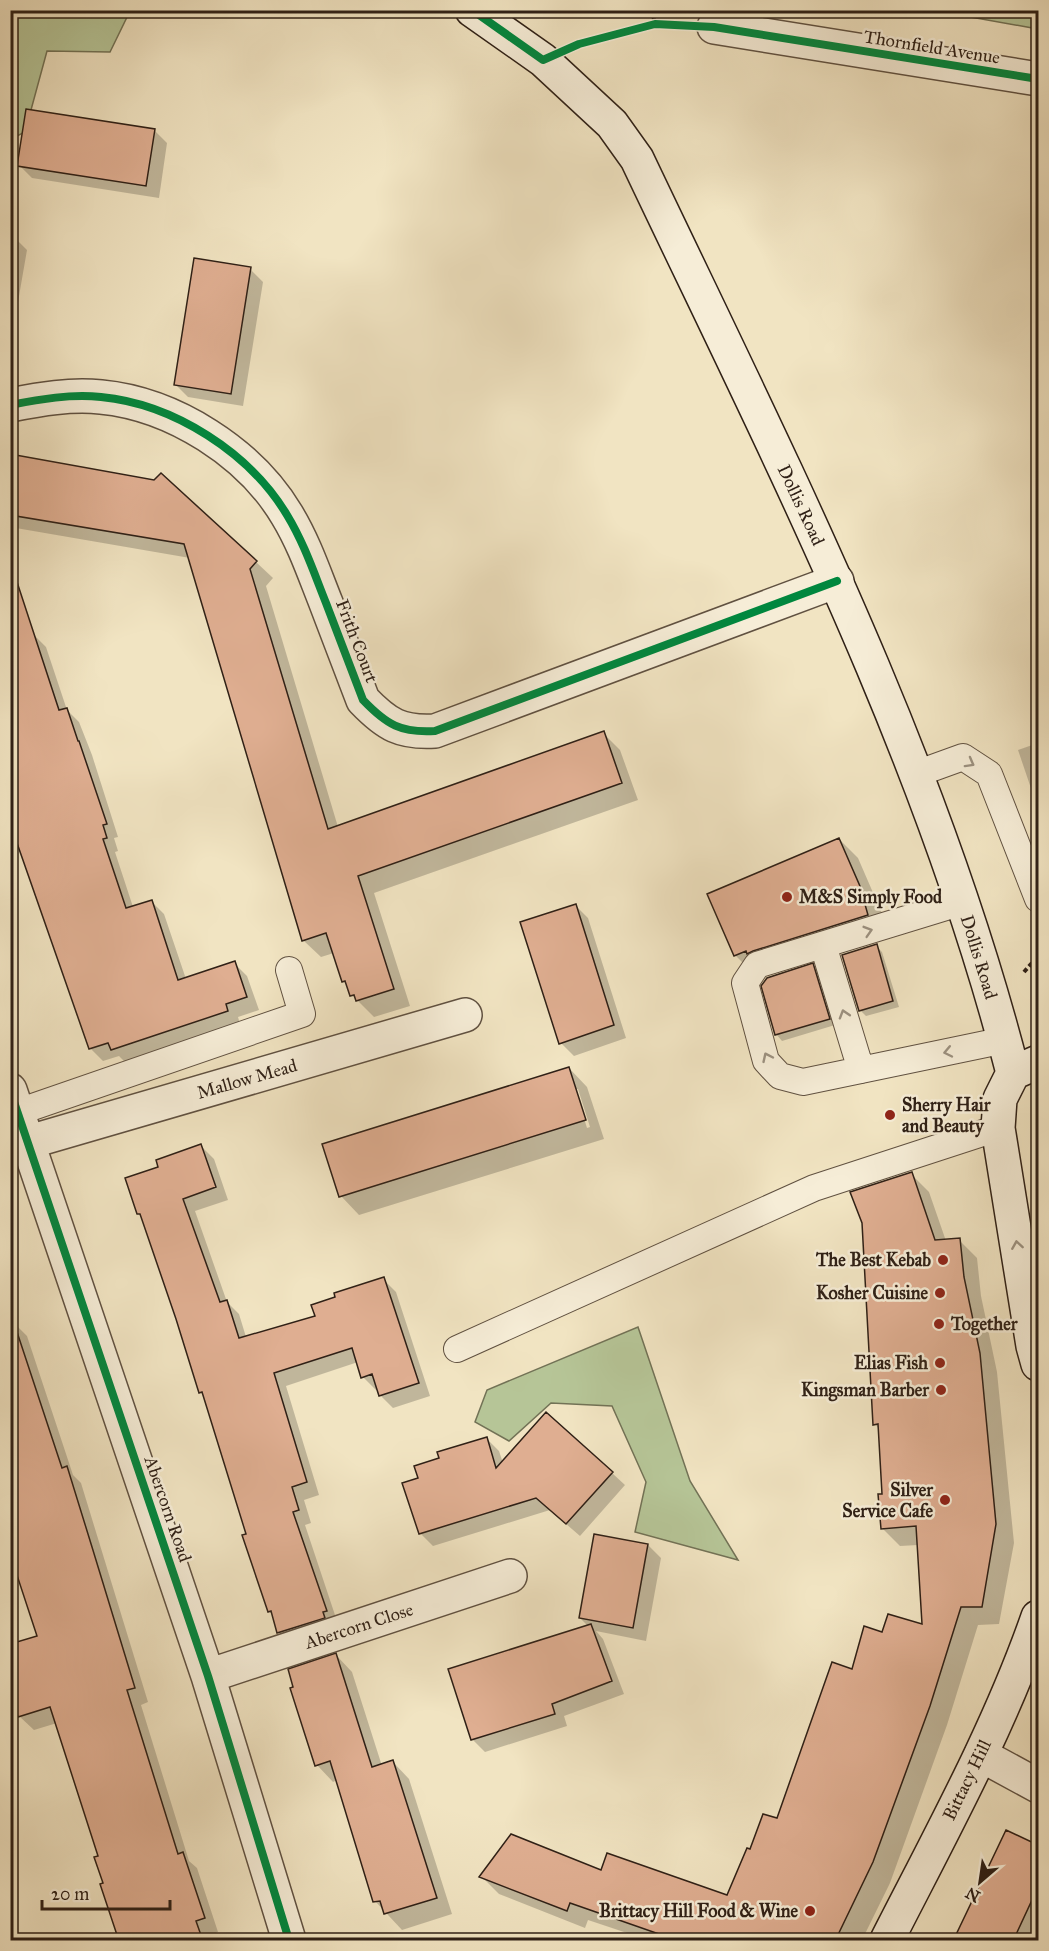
<svg xmlns="http://www.w3.org/2000/svg" width="1049" height="1951" font-family="'IM FELL Great Primer',serif">
  <style>
    .green { fill: #b6c597; stroke: #727256; stroke-width: 1.5 }
    .shadow { fill: #0003; fill-rule: evenodd }
    .building { fill: #dfae91; stroke: #2f2016; stroke-width: 1.5 }
    .lines { fill: none; stroke-linecap: round; stroke-linejoin: round }
    .service-casing { stroke: #605141; stroke-width: 28 }
    .minor-casing { stroke: #605141; stroke-width: 36 }
    .secondary-casing { stroke: #2f2016; stroke-width: 36 }
    .path { stroke: #2f2016; stroke-width: 4; stroke-dasharray: 4.5 3; stroke-linecap: butt }
    .service { stroke: #f6edd7; stroke-width: 26 }
    .minor { stroke: #f6edd7; stroke-width: 33 }
    .secondary { stroke: #f6edd7; stroke-width: 33 }
    .cycleway-casing { stroke: #f6edd7; stroke-width: 11 }
    .cycleway { stroke: #00873e; stroke-width: 8 }
    .oneway { stroke: #9c9180 }
    .poi-dot { fill: #8f2418; stroke: #f6edd7; stroke-width: 2 }
    .labels { text-anchor: middle; stroke-width: 5; stroke-linejoin: round; paint-order: stroke }
    .street-label { font-size: 18px; fill: #2f2016; stroke: #f6edd7 }
    .poi-label { font-size: 18px; font-weight: bold; fill: #2f2016; stroke: #f6edd7; text-anchor: end }
  </style>
  <rect width="100%" height="100%" fill="#f1e4c2"/>
  <filter id="stains"><feTurbulence type="fractalNoise" baseFrequency=".00333" numOctaves="4"/><feColorMatrix values="0 0 0 0 .2 0 0 0 0 .09 0 0 0 0 .02 0 0 0 .5 -.17"/></filter>
  <radialGradient id="worn" r=".72"><stop offset=".6" stop-color="#630" stop-opacity="0"/><stop offset="1" stop-color="#630" stop-opacity=".3"/></radialGradient>
  <path class="green" d="M11 11H130L110 52 47 51 25 132 11 139Z
    M937 11H1038V29Z
    M638 1327 690 1481 738 1560 635 1532 646 1482 612 1406 551 1403 509 1441 475 1422 487 1390Z"/>
  <path class="shadow" d="M154 130 167 143 159 198 32 178 19 165Z
    M10 237H14L27 250 10 348Z
    M250 269 263 282 243 406 188 397 176 385Z
    M10 456 256 562 273 578 266 586 338 827 603 733 620 750 638 800 374 893 410 1006 374 1017 352 995 349 987 343 981 334 953 321 957 304 941 190 558 10 527Z
    M33 634 46 647 67 710 79 722 92 755 118 837 114 838 118 851 115 852 133 907 151 901 164 914 186 979 234 963 247 976 259 1010 238 1017 240 1024 125 1062 119 1056 103 1061 90 1048Z
    M1038 743V809L1018 750Z
    M839 839 858 858 884 918 754 974 735 955Z
    M575 905 588 918 626 1038 574 1056 561 1043 522 923Z
    M876 946 882 952 899 1007 866 1016 860 1010Z
    M813 965 819 971 835 1025 782 1041 776 1034Z
    M569 1068 587 1087 604 1139 359 1215 341 1196ZM575 1089H578L590 1127 587 1128Z
    M201 1146 214 1159 228 1200 195 1211 227 1302 239 1314 246 1337 317 1317 383 1279 396 1292 430 1396 393 1408 380 1395 378 1389 376 1390 363 1377 358 1362 286 1386 319 1495 304 1500 311 1523 305 1525 338 1624 292 1645 279 1632 274 1616 269 1611 248 1535 205 1397 200 1392 143 1218 139 1214 160 1168Z
    M911 1174 929 1192 946 1241 959 1240 977 1258 981 1296 997 1372 1014 1543 999 1624 978 1625 947 1725 890 1883 862 1940H648L588 1920 585 1928 499 1894 481 1876 602 1872 728 1897 751 1851 778 1820 853 1671 883 1634 923 1627 918 1545 900 1546 882 1528 883 1495 879 1429 875 1424Z
    M10 1303 18 1327 27 1336 73 1475 81 1483 148 1702 141 1705 189 1861 197 1868 218 1932 210 1935 211 1940H121L100 1857 57 1723 34 1730 19 1716 39 1637 21 1581 10 1584Z
    M486 1438 499 1451 503 1463 612 1473 625 1485 580 1536 550 1510 433 1546 420 1533V1479L441 1459Z
    M648 1545 661 1558 646 1641 596 1631 603 1639 624 1694 564 1716 567 1726 485 1752 472 1739 589 1627 580 1618Z
    M336 1655 352 1672 382 1766 393 1762 409 1779 452 1914 402 1930 375 1901 337 1780 333 1782 317 1765Z
    M1007 1832 1038 1847V1940H955Z"/>
  <path class="building" d="M26 109 155 129 146 186 17 166Z
    M194 258 251 267 231 394 174 385Z
    M10 454 154 480 161 473 257 561 250 569 328 829 604 731 622 783 358 876 394 989 356 1001 354 995 350 996 345 981 342 982 326 933 302 941 184 544 10 515Z
    M17 582 59 710 67 708 78 741H79L107 824 103 825 107 838 103 839 126 908 152 900 178 980 235 961 247 997 226 1004 228 1011 111 1050 108 1043 89 1049 10 823V583Z
    M839 838 866 900 864 901 868 915 753 951 747 954 746 951 734 956 707 894Z
    M576 904 614 1025 559 1044 520 922Z
    M877 944 893 1001 859 1011 842 955Z
    M813 963 830 1019 775 1035 761 986 767 978Z
    M569 1067 586 1120 339 1197 322 1144Z
    M201 1144 216 1187 183 1199 220 1302 227 1300 239 1338 315 1316 311 1305 335 1297 334 1293 384 1277 419 1383 379 1396 372 1374 361 1378 352 1348 274 1373 307 1482 292 1487 299 1510 293 1512 327 1611 323 1612 325 1618 277 1633 271 1611 268 1612 242 1535 246 1534 202 1392 199 1393 176 1319 140 1214H137L125 1178 158 1167 156 1160Z
    M912 1172 935 1240 960 1238 964 1277 980 1353 996 1524 982 1607H961L930 1706 873 1862 835 1941H679L570 1903 567 1911 479 1877 511 1834 601 1870 607 1853 727 1895 747 1848 750 1849 763 1814 777 1818 832 1662 852 1669 864 1626 882 1632 888 1614 922 1624 916 1526 881 1529 878 1494H882L878 1424 873 1425 862 1223 850 1192Z
    M17 1332 62 1468 67 1466 92 1547 135 1688 127 1690 178 1854 183 1852 205 1918 196 1921 203 1941H119L100 1884 103 1883 94 1857 98 1856 50 1707 18 1717 10 1692V1644L37 1636 10 1554V1333Z
    M546 1412 613 1472 566 1524 536 1498 419 1534 402 1483 418 1478 414 1466 439 1458 437 1452 487 1437 496 1468Z
    M594 1534 648 1544 633 1628 579 1618Z
    M591 1624 612 1681 552 1704 555 1714 471 1740 448 1669Z
    M336 1653 372 1767 393 1760 437 1898 384 1914 380 1901 373 1902 330 1761 315 1766 290 1688 293 1687 288 1669Z
    M1006 1830 1038 1845V1887L1013 1941H953Z"/>
  <g class="lines">
    <g class="service-casing">
      <path id="service" d="M916 774 963 757 989 774 1038 899
        M962 902 757 965 745 983 766 1061 780 1076 803 1082 1005 1040
        M823 945 861 1070
        M18 1112 302 1014 289 970
        M457 1349 814 1188 998 1128"/>
    </g>
    <g class="minor-casing">
      <path id="minor" d="M714 27 1038 79
        M10 405C41 399 70 394 101 397 174 404 250 453 287 515 304 543 314 573 326 603 338 635 351 668 363 700 387 725 401 733 435 731L837 581
        M10 1090 208 1676 289 1940
        M29 1142 465 1015
        M208 1676 510 1576
        M981 1755 1038 1786"/>
    </g>
    <g class="secondary-casing">
      <path id="secondary" d="M472 10 543 60 612 124 637 159C778 456 931 752 1013 1073
        M1038 1062 1013 1073 1000 1099 998 1128 1033 1346 1038 1364
        M887 1940C941 1834 999 1729 1038 1617"/>
    </g>
    <path class="path" d="M652 10 655 24
      M1024 972 1038 956"/>
    <use href="#service" class="service"/>
    <use href="#minor" class="minor"/>
    <use href="#secondary" class="secondary"/>
    <g class="cycleway-casing">
      <path id="cycleway" d="M472 10 543 60 579 44 655 24 714 27 1038 79
        M10 405C41 399 70 394 101 397 174 404 250 453 287 515 304 543 314 573 326 603 338 635 351 668 363 700 387 725 401 733 435 731L837 581
        M10 1090 208 1676 289 1940"/>
    </g>
    <use href="#cycleway" class="cycleway"/>
  </g>
  <defs><path id="oneway-chevron" d="M-2-3.5L2.5 0L-2 3.5" fill="none" stroke-width="1.6" stroke-linecap="round" stroke-linejoin="round" transform="scale(1.5)"/></defs>
  <g class="oneway">
    <use href="#oneway-chevron" transform="translate(970 763) rotate(29)"/>
    <use href="#oneway-chevron" transform="translate(868 931) rotate(-17)"/>
    <use href="#oneway-chevron" transform="translate(844 1014) rotate(-107)"/>
    <use href="#oneway-chevron" transform="translate(948 1052) rotate(168)"/>
    <use href="#oneway-chevron" transform="translate(767 1057) rotate(-115)"/>
    <use href="#oneway-chevron" transform="translate(1017 1245) rotate(-99)"/>
  </g>
  <g class="poi-dot">
    <circle cx="787" cy="897" r="6"/>
    <circle cx="890" cy="1115" r="6"/>
    <circle cx="943" cy="1260" r="6"/>
    <circle cx="940" cy="1293" r="6"/>
    <circle cx="939" cy="1324" r="6"/>
    <circle cx="940" cy="1363" r="6"/>
    <circle cx="941" cy="1390" r="6"/>
    <circle cx="945" cy="1500" r="6"/>
    <circle cx="810" cy="1911" r="6"/>
  </g>
  <g class="labels">
    <g class="street-label">
      <text transform="translate(932 47) rotate(9)" y="6">Thornfield Avenue</text>
      <text transform="translate(801 505) rotate(65)" y="6">Dollis Road</text>
      <text transform="translate(357 641) rotate(69)" y="6">Frith Court</text>
      <text transform="translate(979 957) rotate(73)" y="6">Dollis Road</text>
      <text transform="translate(247 1079) rotate(-16)" y="6">Mallow Mead</text>
      <text transform="translate(168 1509) rotate(71)" y="6">Abercorn Road</text>
      <text transform="translate(359 1626) rotate(-18)" y="6">Abercorn Close</text>
      <text transform="translate(967 1780) rotate(-64)" y="6">Bittacy Hill</text>
    </g>
    <g class="poi-label">
      <text x="799" y="903" text-anchor="start">M&amp;S Simply Food</text>
      <text x="902" y="1111" text-anchor="start">Sherry Hair<tspan x="902" dy="21">and Beauty</tspan></text>
      <text x="931" y="1266">The Best Kebab</text>
      <text x="928" y="1299">Kosher Cuisine</text>
      <text x="951" y="1330" text-anchor="start">Together</text>
      <text x="928" y="1369">Elias Fish</text>
      <text x="929" y="1396">Kingsman Barber</text>
      <text x="933" y="1496">Silver<tspan x="933" dy="21">Service Cafe</tspan></text>
      <text x="798" y="1917">Brittacy Hill Food &amp; Wine</text>
    </g>
  </g>
  <rect width="1049" height="1951" fill="none" stroke="#f1e4c2" stroke-width="36"/>
  <rect x="12" y="12" width="1025" height="1927" fill="none" stroke="#2f2016" stroke-width="3"/>
  <rect x="18" y="18" width="1013" height="1915" fill="none" stroke="#2f2016" stroke-width="1.5"/>
  <g transform="translate(980 1882) rotate(209)" stroke="#f6edd7" stroke-width="4.5" paint-order="stroke">
  <path d="M0-4.5L10 22L0 15L-10 22Z" fill="#2f2016"/>
  <text y="-9" font-size="16" font-weight="bold" text-anchor="middle" fill="#2f2016">N</text>
  </g>
  <path d="M42 1900v9h128v-9" fill="none" stroke="#2f2016" stroke-width="3"/>
  <text x="51" y="1900" font-size="18" fill="#2f2016" stroke="#f6edd7" stroke-width="4.5" paint-order="stroke">20 m</text>
  <rect width="100%" height="100%" filter="url(#stains)"/>
  <rect width="100%" height="100%" fill="url(#worn)"/>
</svg>
